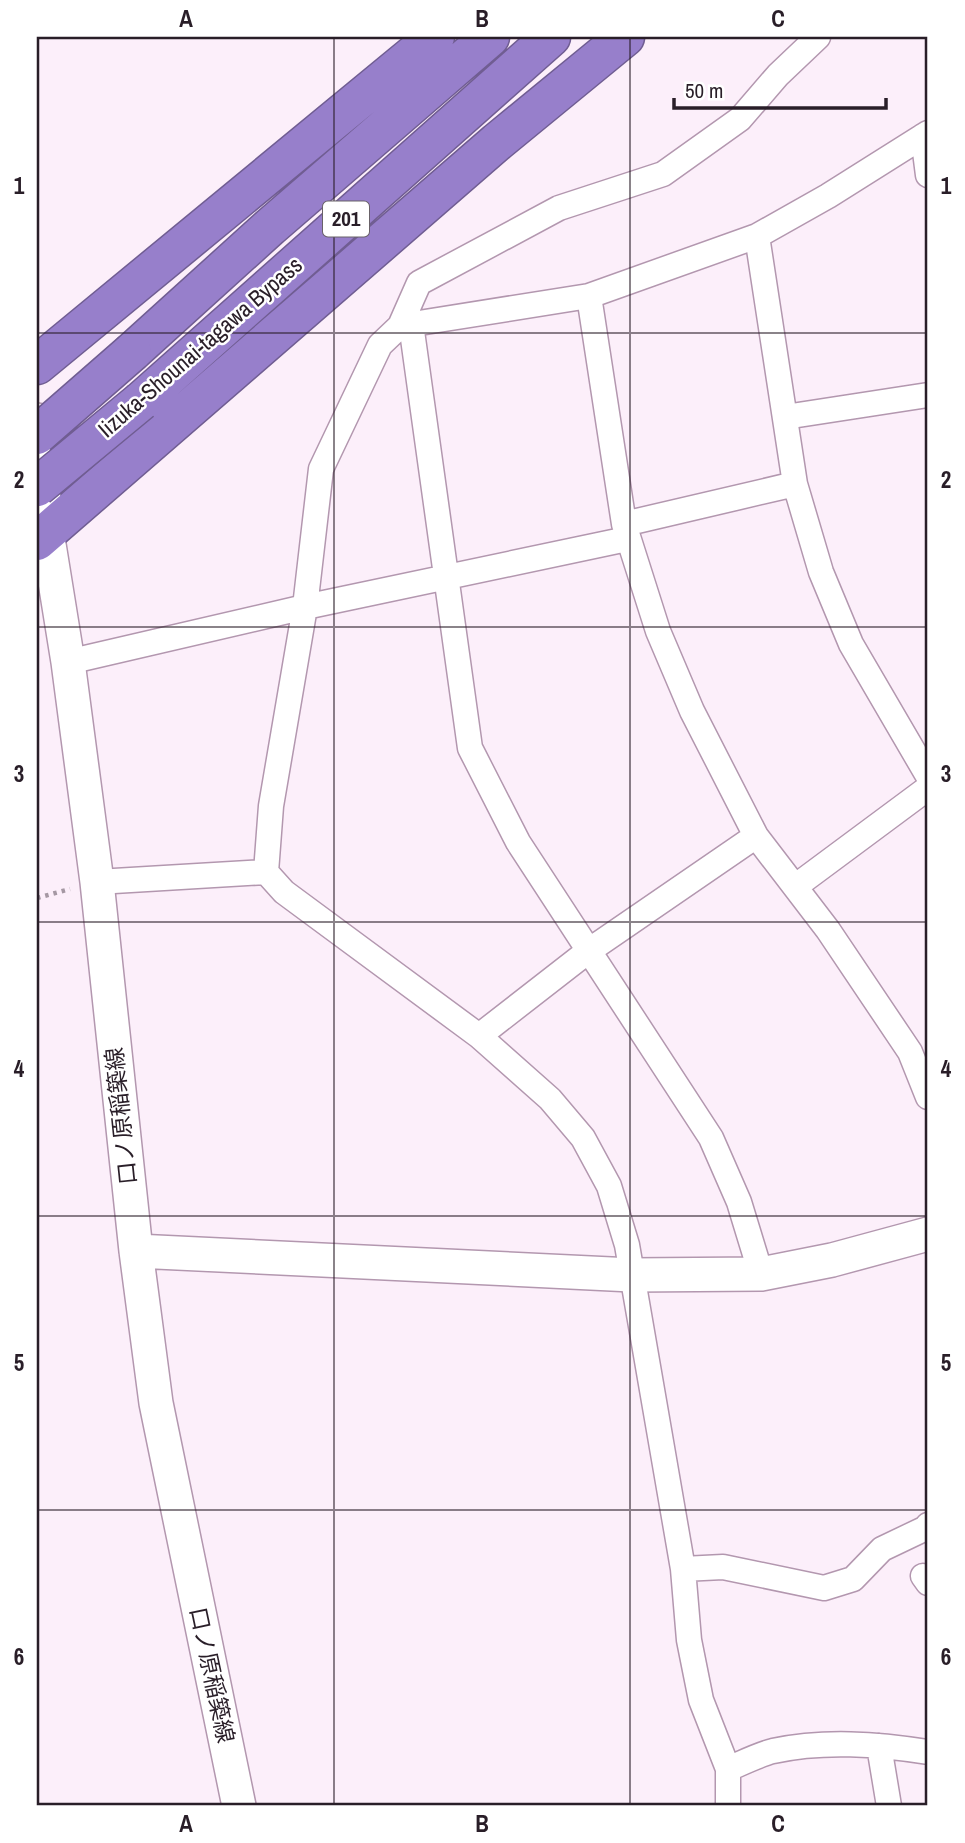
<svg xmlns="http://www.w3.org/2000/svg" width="965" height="1843" font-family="'Archivo Narrow','Noto Sans JP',sans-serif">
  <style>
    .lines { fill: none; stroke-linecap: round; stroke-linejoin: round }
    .street-casing { stroke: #b397af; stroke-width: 27 }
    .secondary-casing { stroke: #b397af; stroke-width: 36 }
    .highway-casing { stroke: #705d92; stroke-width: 41 }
    .path { stroke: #a598a3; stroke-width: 4.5; stroke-dasharray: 3.5 5; stroke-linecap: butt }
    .street { stroke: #fff; stroke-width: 24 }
    .secondary { stroke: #fff; stroke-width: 33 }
    .highway { stroke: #977fcb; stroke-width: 38 }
    .highway-bridge-casing { stroke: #705d92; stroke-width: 41; stroke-linecap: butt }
    .highway-bridge { stroke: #977fcb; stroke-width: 38 }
    .grid { fill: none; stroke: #291e28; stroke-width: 2; stroke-opacity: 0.55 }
    .labels { text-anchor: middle; stroke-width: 5; stroke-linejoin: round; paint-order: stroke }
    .shield { fill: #fff; stroke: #696268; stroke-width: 2 }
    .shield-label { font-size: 21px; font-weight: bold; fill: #291e28 }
    .street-label { font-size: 23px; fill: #291e28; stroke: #fff }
    .neatline { fill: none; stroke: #291e28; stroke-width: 2.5 }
    .grid-label { font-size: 23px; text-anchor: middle; font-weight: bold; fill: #291e28 }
  </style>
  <rect width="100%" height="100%" fill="#fceffa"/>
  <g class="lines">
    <g class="street-casing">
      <path id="street" d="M923 136 928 175
        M757 236 795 484 821 572 851 644 928 776
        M589 296 624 524 658 631 692 711 756 836 828 930 910 1052 928 1097
        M411 324 470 748 518 842 711 1138 739 1202 761 1274
        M400 326 589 296 757 236 828 196 928 133
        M785 417 928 395
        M624 524 795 484
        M68 662 305 607 627 539
        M97 882 266 872
        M796 886 928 788
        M479 1036 587 952 756 836
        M683 1569 723 1567 824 1588 853 1579 882 1549 926 1528 928 1525
        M923 1576 928 1583
        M879 1746 889 1806
        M728 1769C742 1763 758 1755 773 1751 824 1740 877 1744 928 1752
        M728 1806V1769L701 1700 689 1640 683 1569 627 1245 609 1186 583 1138 550 1099 479 1036 284 892 266 872 271 806 305 607 321 469 380 345 400 326 419 283 559 208 663 174 740 119 778 75 818 37"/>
    </g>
    <g class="secondary-casing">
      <path id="secondary" d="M37 420 47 532 68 662 97 882 136 1251 156 1403 239 1806
        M136 1251 632 1275 761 1274 832 1260 928 1234"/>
    </g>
    <g class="highway-casing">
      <path id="highway" d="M132 352 270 227 490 37
        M37 365 435 37
        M141 401 551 37
        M37 541 497 142 625 37"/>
    </g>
    <path class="path" d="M37 898 70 889"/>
    <use href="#street" class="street"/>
    <use href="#secondary" class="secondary"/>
    <use href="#highway" class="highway"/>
    <g class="highway-bridge-casing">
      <path id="highway-bridge" d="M37 435 132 352
        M37 487 141 401"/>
    </g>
    <use href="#highway-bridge" class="highway-bridge"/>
  </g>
  <path class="grid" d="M334 37V1806M630 37V1806M37 333H928M37 627H928M37 922H928M37 1216H928M37 1510H928"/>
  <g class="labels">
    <rect class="shield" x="323" y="201.5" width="46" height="35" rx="5"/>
    <g class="shield-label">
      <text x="346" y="226">201</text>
    </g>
    <g class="street-label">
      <text transform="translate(200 347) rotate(-41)" y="8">Iizuka-Shounai-tagawa Bypass</text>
      <text transform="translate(121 1116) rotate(-96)" y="8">口ノ原稲築線</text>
      <text transform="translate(212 1675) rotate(78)" y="8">口ノ原稲築線</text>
    </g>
  </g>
  <rect width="965" height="1843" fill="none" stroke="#ffffff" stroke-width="77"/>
  <path d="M674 98v10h212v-10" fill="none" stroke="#291e28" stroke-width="3.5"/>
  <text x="685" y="98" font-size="21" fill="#291e28" stroke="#ffffff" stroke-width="5" paint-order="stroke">50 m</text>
  <rect x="38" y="38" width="888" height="1766" class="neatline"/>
  <g class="grid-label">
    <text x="186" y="27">A</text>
    <text x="482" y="27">B</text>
    <text x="778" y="27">C</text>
    <text x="19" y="194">1</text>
    <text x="946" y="194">1</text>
    <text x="19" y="488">2</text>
    <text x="946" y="488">2</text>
    <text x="19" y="782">3</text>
    <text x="946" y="782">3</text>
    <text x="19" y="1077">4</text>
    <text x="946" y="1077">4</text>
    <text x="19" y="1371">5</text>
    <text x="946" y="1371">5</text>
    <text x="19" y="1665">6</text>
    <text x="946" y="1665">6</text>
    <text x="186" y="1832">A</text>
    <text x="482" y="1832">B</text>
    <text x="778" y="1832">C</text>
  </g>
</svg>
